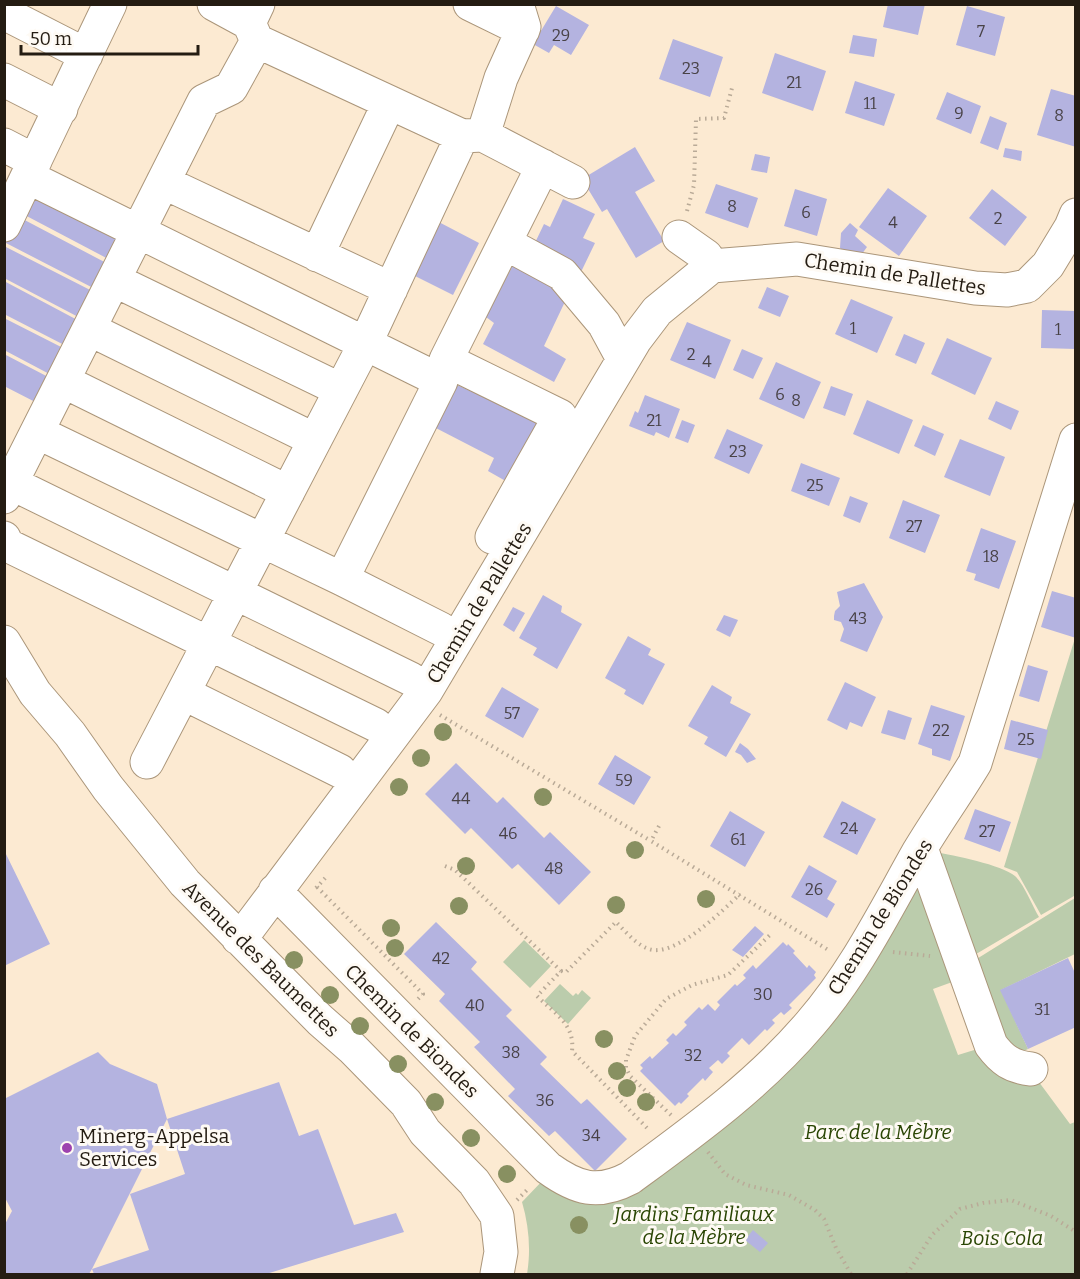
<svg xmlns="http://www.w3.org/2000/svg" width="1080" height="1279" font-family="Bitter,serif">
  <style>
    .green { fill: #bbccac }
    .building { fill: #b4b3e0 }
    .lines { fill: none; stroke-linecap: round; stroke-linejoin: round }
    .minor-casing { stroke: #ab967a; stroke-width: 35 }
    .path { stroke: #b9aa97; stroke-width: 4; stroke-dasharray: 1.5 4.5; stroke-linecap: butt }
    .minor { stroke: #fff; stroke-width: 33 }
    .tree { fill: #889061 }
    .poi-dot { fill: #9d43af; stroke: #fefaf4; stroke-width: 2 }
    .labels { text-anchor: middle; stroke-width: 6; stroke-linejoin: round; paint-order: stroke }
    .number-label { font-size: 16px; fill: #484246 }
    .street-label { font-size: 20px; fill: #241c12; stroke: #fefaf4 }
    .park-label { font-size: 20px; font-style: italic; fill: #2a4604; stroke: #fefaf4 }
    .poi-label { font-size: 20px; fill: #241c12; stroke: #fefaf4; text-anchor: start }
  </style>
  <rect width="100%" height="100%" fill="#fcead2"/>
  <path class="green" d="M1075 638V892L1074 896 1041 915 1017 872 1004 867Z
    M935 852C953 855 1002 865 1015 876 1024 884 1033 907 1039 917L966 960Z
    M920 876 955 981 933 989 958 1055 984 1047 1036 1078 1070 1124 1075 1122V1274H527C531 1250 529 1226 522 1202L546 1177 557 1186 677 1156Z
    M1075 898V954L1001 990 1028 1049 1013 1056 967 965Z
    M524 940 551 966 530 988 503 962Z
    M560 984 573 996 576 993 578 995 582 990 591 998 568 1024 544 1001Z"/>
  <path class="building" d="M888 4H925L918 35 883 27Z
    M556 6 589 25 571 55 554 45 549 53 533 44Z
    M967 6 1005 17 995 56 956 45Z
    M853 35 877 39 874 57 849 53Z
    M673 39 723 57 710 97 659 79Z
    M775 53 826 71 813 111 762 93Z
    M855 81 895 94 884 126 845 113Z
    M1051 89 1076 96V147L1037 135Z
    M947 92 981 106 971 134 936 119Z
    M990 116 1007 123 998 150 980 143Z
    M635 147 655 181 635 192 664 241 636 258 607 209 602 212 582 179Z
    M1005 148 1022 151 1021 161 1003 157Z
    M755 154 770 157 767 173 751 170Z
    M716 184 758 198 748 228 705 213Z
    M32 187 127 236 114 262 19 212Z
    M888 188 927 216 899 256 859 227Z
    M795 189 827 199 817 236 784 226Z
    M992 189 1027 217 1005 246 969 218Z
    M563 199 595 214 583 238 595 243 581 272 532 249 544 224 550 227Z
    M17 216 112 266 99 291 4 242Z
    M433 219 479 243 453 295 407 272Z
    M850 223 858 230 855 236 867 247 856 262 840 248 841 233Z
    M4 246 98 294 84 320 4 278Z
    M513 265 570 291 544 346 566 359 554 382 483 344 494 323 486 317Z
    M4 281 83 323 70 348 4 314Z
    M767 287 789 296 780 317 758 308Z
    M851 299 893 317 877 353 835 334Z
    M1042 310 1076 311V349L1041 348Z
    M4 318 69 351 55 377 4 350Z
    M687 322 731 340 715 379 670 360Z
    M904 334 925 343 916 364 895 355Z
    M947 338 992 358 975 395 931 374Z
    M742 349 763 358 753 379 733 370Z
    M4 354 54 380 41 405 4 386Z
    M776 362 821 382 804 419 759 399Z
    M453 383 542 424 511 484 488 471 494 458 432 426Z
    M831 386 853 394 845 416 823 408Z
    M645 395 680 409 669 438 656 432 654 436 629 426 635 411 638 413Z
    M867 400 913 420 899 454 853 434Z
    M996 401 1019 411 1011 430 988 419Z
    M682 420 695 425 688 443 675 438Z
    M923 425 944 434 935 456 914 446Z
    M727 429 763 445 749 474 714 458Z
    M960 439 1005 457 990 496 944 477Z
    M801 463 840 478 829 506 791 491Z
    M850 496 868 503 860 523 843 516Z
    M903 500 940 515 925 553 889 538Z
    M981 528 1016 541 999 589 974 580 976 574 966 571Z
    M864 583 883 617 867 652 840 641 844 629 841 622 834 620V616L835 611 840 606 837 592Z
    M1052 591 1076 598V638L1041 627Z
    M543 595 562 606 561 612 582 624 557 669 533 655 537 648 519 638Z
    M513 607 525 613 514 632 503 625Z
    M724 615 738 620 730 637 716 630Z
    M628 636 651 649 648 655 665 664 643 705 624 694 626 690 605 678Z
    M1028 665 1048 671 1039 702 1019 696Z
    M845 682 876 697 862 727 850 722 847 730 827 720Z
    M712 685 732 697 730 703 751 714 726 757 704 744 708 737 688 726Z
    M502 687 539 709 523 738 485 716Z
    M931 705 965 716 950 761 932 755V749L918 744Z
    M888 710 912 718 905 740 881 733Z
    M1011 720 1048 730 1041 759 1004 749Z
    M740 743 748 749 756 759 747 763 741 755 735 752Z
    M615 755 651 777 634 805 598 784Z
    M456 763 497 803 503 797 544 838 550 832 591 872 559 905 518 864 512 869 471 828 465 834 425 794Z
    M842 801 876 819 857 855 823 837Z
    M975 809 1011 822 1000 852 964 839Z
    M730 811 765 832 745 867 710 846Z
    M4 850 50 944 4 966Z
    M809 865 837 881 827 899 835 904 827 918 791 897Z
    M436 922 477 962 471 969 512 1010 506 1016 547 1057 540 1064 581 1104 587 1099 627 1139 595 1171 555 1131 549 1136 508 1096 515 1089 474 1047 480 1042 439 1001 445 994 404 954Z
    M755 926 764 934 743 957 732 950Z
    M783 942 787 946 788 944 795 951 793 953 807 968 809 965 816 972 814 975 816 978 789 1005 792 1008 784 1015 781 1012 772 1020 775 1023 767 1031 765 1029 749 1045 742 1038 727 1053 730 1056 722 1064 718 1060 709 1068 713 1072 705 1081 703 1078 687 1094 689 1096 681 1104 679 1102 675 1106 640 1071 643 1068 640 1065 650 1056 652 1059 669 1043 666 1040 673 1033 676 1036 687 1025 684 1022 699 1007 702 1010 708 1004 715 1011 720 1005 717 1002 735 984 737 986 746 978 743 975 753 965 756 969Z
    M1068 958 1076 975V1027L1028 1049 1000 990Z
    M98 1052 110 1064 157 1084 167 1119 92 1269 149 1250 130 1194 185 1174 167 1119 279 1082 299 1136 318 1129 354 1225 396 1213 404 1232 266 1274H94L92 1269 89 1274H4V1226L12 1211 4 1196V1099Z
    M753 1230 768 1243 760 1252 745 1240Z"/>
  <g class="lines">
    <g class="minor-casing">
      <path id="minor" d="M214 4 249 23
        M470 4 523 30
        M4 13 86 55
        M257 41 462 136
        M4 80 61 109
        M483 135 501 78 524 27 517 4
        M483 135 573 182
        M4 145 35 161
        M28 177 441 381 342 579
        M163 182 391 289
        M4 225 110 4
        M679 237 706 256 712 266
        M505 243 562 274 604 324 623 359
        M317 255 389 103
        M114 280 341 390
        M89 329 315 440
        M446 360 543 166
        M63 381 288 492
        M441 381 446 360 560 416 492 537
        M37 432 342 579 441 629
        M11 483 411 679
        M4 497 204 101 231 88 257 41 249 23 258 4
        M4 538 7 545 376 725
        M4 642 35 693 70 734 108 788 185 883 320 1020 352 1048 406 1103 425 1132 474 1182 497 1216 501 1252 497 1274
        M183 693 340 771
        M147 762 366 342 462 136 483 135
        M921 848 991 1045C1002 1060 1012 1067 1031 1069
        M275 891 548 1168C577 1189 598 1195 630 1178 694 1131 758 1085 810 1024 855 972 885 911 919 851 937 821 957 793 975 763L1076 440
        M238 938 250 926 426 691 635 340 657 311 712 266 797 259 975 288 1007 290 1027 286 1048 265 1071 227 1076 215"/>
    </g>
    <path class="path" d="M687 211 694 185 696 119 724 118 732 88
      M440 715 651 841
      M659 826 651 841 830 951
      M445 866 455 870 561 971 537 996C555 1014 575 1024 572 1051L649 1130
      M317 887 423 994 418 999
      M316 888 328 875
      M893 952 930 956
      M561 971 566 972 616 922C626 932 639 948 653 950 680 953 722 911 740 894
      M671 1115 630 1076 626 1068V1060L635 1036 666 999 692 985 728 975 771 934
      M708 1152 725 1174 746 1185 789 1195 815 1210 824 1219 836 1248 851 1274
      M517 1200 529 1188
      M907 1274 932 1235 960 1209 983 1203 1011 1200 1051 1216 1076 1232"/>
    <use href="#minor" class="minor"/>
  </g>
  <g class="tree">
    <circle cx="443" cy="732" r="9"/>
    <circle cx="421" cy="758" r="9"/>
    <circle cx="399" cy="787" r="9"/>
    <circle cx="543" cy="797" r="9"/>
    <circle cx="635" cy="850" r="9"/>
    <circle cx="466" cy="866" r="9"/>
    <circle cx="706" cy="899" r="9"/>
    <circle cx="616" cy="905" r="9"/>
    <circle cx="459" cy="906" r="9"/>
    <circle cx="391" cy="928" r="9"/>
    <circle cx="395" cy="948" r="9"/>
    <circle cx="294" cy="960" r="9"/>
    <circle cx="330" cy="995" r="9"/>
    <circle cx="360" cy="1026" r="9"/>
    <circle cx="604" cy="1039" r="9"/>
    <circle cx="398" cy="1064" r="9"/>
    <circle cx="617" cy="1071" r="9"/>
    <circle cx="627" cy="1088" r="9"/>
    <circle cx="435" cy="1102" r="9"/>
    <circle cx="646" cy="1102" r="9"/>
    <circle cx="471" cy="1138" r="9"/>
    <circle cx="507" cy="1174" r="9"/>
    <circle cx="579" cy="1225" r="9"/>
  </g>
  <circle class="poi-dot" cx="67" cy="1148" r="6"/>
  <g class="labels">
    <g class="number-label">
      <text x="981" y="37">7</text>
      <text x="561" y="41">29</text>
      <text x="691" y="74">23</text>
      <text x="794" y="88">21</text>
      <text x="870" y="109">11</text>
      <text x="959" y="119">9</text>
      <text x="1059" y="121">8</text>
      <text x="732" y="212">8</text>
      <text x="806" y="218">6</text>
      <text x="998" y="224">2</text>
      <text x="893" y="228">4</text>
      <text x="853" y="334">1</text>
      <text x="1058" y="335">1</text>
      <text x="691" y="360">2</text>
      <text x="707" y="367">4</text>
      <text x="780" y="400">6</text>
      <text x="796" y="406">8</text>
      <text x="654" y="426">21</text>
      <text x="738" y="457">23</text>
      <text x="815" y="491">25</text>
      <text x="914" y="532">27</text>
      <text x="991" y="562">18</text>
      <text x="858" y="624">43</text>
      <text x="512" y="719">57</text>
      <text x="941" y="736">22</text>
      <text x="1026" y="745">25</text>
      <text x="624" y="786">59</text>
      <text x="461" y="804">44</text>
      <text x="849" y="834">24</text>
      <text x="987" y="837">27</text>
      <text x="508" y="839">46</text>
      <text x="738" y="845">61</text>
      <text x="554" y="874">48</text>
      <text x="814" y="895">26</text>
      <text x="441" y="964">42</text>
      <text x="763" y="1000">30</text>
      <text x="475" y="1011">40</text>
      <text x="1042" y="1015">31</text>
      <text x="511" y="1058">38</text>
      <text x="693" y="1061">32</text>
      <text x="545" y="1106">36</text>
      <text x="591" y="1141">34</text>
    </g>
    <g class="street-label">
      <text transform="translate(895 274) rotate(9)" y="7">Chemin de Pallettes</text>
      <text transform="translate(479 603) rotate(-59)" y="7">Chemin de Pallettes</text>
      <text transform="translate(880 917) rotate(-58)" y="7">Chemin de Biondes</text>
      <text transform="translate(261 959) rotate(45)" y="7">Avenue des Baumettes</text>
      <text transform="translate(412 1031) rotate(45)" y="7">Chemin de Biondes</text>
    </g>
    <g class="park-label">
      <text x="878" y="1139">Parc de la Mèbre</text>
      <text x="694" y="1221">Jardins Familiaux<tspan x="694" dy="23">de la Mèbre</tspan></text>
      <text x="1002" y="1245">Bois Cola</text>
    </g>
    <g class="poi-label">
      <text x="79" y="1143">Minerg-Appelsa<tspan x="79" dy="23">Services</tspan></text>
    </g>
  </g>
  <rect width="1080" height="1279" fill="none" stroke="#241c12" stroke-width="12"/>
  <path d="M21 45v9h177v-9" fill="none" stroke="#241c12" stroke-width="3"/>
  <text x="30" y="45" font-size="18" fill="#241c12" stroke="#fefaf4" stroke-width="4.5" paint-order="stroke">50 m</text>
</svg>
